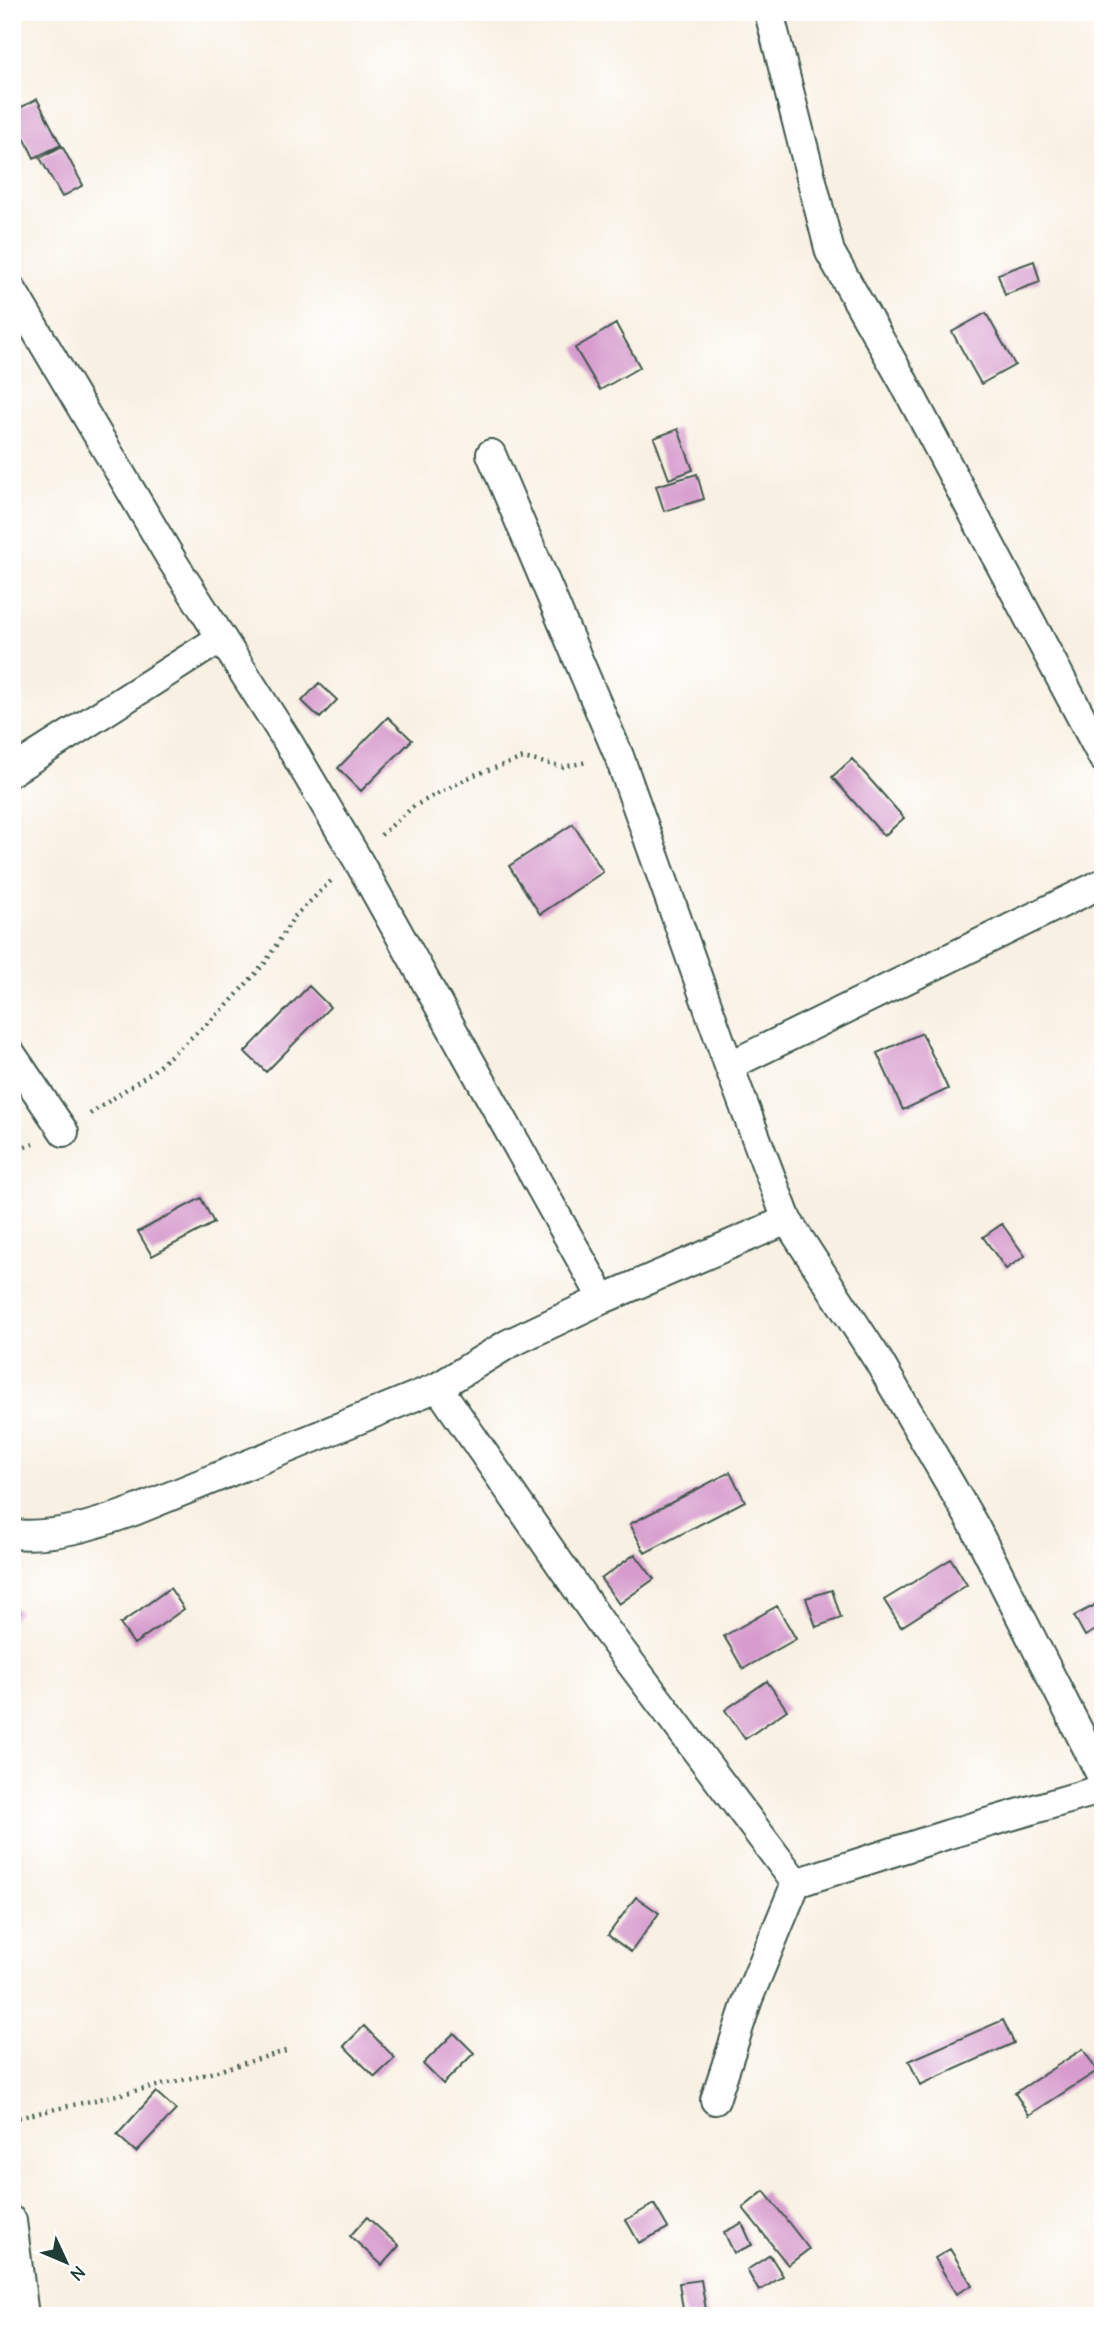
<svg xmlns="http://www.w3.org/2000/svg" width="1115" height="2328" font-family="'Comic Neue',sans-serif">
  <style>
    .building { fill: #d79ccd }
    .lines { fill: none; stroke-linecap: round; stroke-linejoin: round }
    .street-casing { stroke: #40584e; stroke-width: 32 }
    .path { stroke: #40584e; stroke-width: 4.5; stroke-dasharray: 2 5; stroke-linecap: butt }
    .street { stroke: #fff; stroke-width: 28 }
  </style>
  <rect width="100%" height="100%" fill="#fff"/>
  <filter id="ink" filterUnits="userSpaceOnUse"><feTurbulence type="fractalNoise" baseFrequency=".0143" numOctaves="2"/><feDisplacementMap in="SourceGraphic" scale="14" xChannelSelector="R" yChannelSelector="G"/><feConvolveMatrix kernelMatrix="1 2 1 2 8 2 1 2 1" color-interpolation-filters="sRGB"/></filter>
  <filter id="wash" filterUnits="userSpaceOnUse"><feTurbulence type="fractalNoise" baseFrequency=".00686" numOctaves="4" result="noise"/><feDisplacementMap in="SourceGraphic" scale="28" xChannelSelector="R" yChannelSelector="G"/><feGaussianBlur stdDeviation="1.57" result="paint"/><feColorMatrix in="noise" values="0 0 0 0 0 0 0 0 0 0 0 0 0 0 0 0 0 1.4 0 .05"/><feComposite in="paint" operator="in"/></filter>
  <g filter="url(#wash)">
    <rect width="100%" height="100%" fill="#f8f0e2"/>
    <g id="blocks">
      <path class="building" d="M37 99 61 145 34 158 12 112Z
        M62 146 83 185 62 197 40 158Z
        M1034 261 1040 282 1005 295 998 274Z
        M986 313 1015 365 981 384 952 332Z
        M616 324 640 367 600 390 575 348Z
        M678 429 693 470 669 479 654 438Z
        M697 474 704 499 664 511 656 486Z
        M319 683 337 700 320 718 302 701Z
        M388 717 412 740 361 791 338 768Z
        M852 759 904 818 884 836 832 777Z
        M573 824 603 872 540 914 509 866Z
        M309 986 330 1007 266 1072 245 1052Z
        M922 1033 948 1089 903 1110 877 1053Z
        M201 1198 214 1223 152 1256 138 1232Z
        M1002 1224 1025 1256 1006 1269 983 1237Z
        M730 1472 745 1501 645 1553 630 1524Z
        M635 1554 654 1579 619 1604 601 1579Z
        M951 1559 967 1585 901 1627 884 1600Z
        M170 1588 184 1609 134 1644 120 1624Z
        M832 1590 841 1618 816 1627 806 1598Z
        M1103 1601V1626L1085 1636 1074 1616Z
        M12 1605 20 1612 12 1621Z
        M777 1606 796 1639 743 1669 724 1636Z
        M767 1681 787 1710 745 1739 725 1710Z
        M636 1897 659 1913 631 1952 608 1935Z
        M1003 2020 1014 2043 920 2085 909 2061Z
        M364 2026 395 2058 375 2077 344 2046Z
        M454 2033 474 2053 443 2084 423 2064Z
        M1083 2049 1097 2071 1029 2115 1015 2093Z
        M156 2092 176 2110 136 2152 117 2135Z
        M764 2191 809 2249 788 2265 743 2208Z
        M654 2204 668 2228 639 2243 626 2220Z
        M367 2217 399 2246 382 2265 350 2236Z
        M742 2223 752 2245 734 2253 724 2232Z
        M950 2249 972 2285 956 2294 935 2258Z
        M770 2255 783 2276 759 2291 747 2270Z
        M701 2280 707 2316H684L679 2283Z"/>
    </g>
  </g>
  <g filter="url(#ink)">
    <use href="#blocks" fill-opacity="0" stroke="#40584e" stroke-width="2"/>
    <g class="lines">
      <g class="street-casing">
        <path id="street" d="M769 12 830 252 902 379 1103 758
          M12 290 173 562 288 742 356 857 603 1299
          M491 454 619 756 729 1066 787 1220 878 1360 975 1527 1103 1779
          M12 771 221 638
          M12 1055 64 1132
          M729 1066 1103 883
          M438 1387 605 1629 796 1883
          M12 1534C55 1538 94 1525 134 1511L438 1387 508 1344 603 1299 787 1220
          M715 2100 748 1999 796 1883 949 1834 1103 1789
          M12 2221 24 2316"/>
      </g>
      <path class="path" d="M381 835 414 806 474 775 523 758 563 767 587 762
        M90 1114 152 1072 225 1008 265 963 294 917 333 879
        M12 1152 33 1144
        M12 2119 200 2076 289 2050"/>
      <use href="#street" class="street"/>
    </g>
  </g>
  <rect width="1115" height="2328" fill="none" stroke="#fff" stroke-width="42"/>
  <g transform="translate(66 2262) rotate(134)" stroke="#ffffff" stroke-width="5" paint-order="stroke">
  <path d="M0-5L12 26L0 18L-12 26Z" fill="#1f3d34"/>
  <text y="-10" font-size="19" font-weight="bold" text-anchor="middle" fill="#1f3d34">N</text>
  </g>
</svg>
